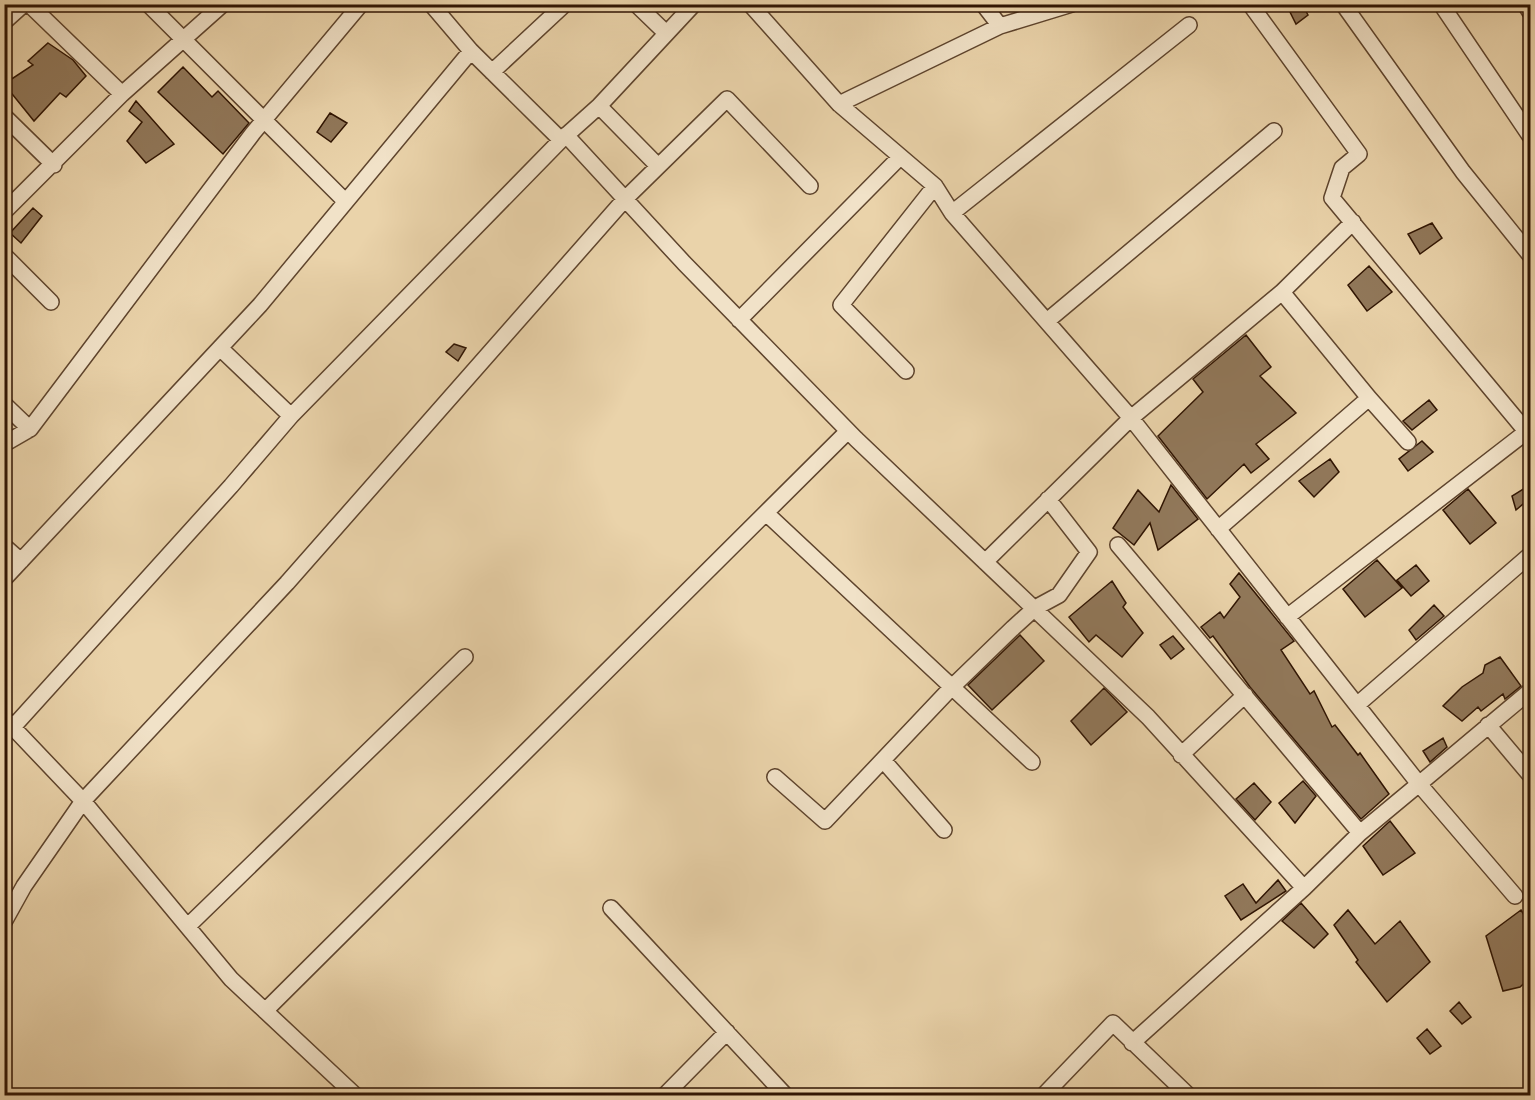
<svg xmlns="http://www.w3.org/2000/svg" width="1535" height="1100" font-family="Vollkorn,serif">
  <style>
    .building { fill: #91785a; stroke: #301503; stroke-width: 1.5 }
    .lines { fill: none; stroke-linecap: round; stroke-linejoin: round }
    .minor-casing { stroke: #5e442d; stroke-width: 18 }
    .minor { stroke: #f1e2c8; stroke-width: 15 }
  </style>
  <rect width="100%" height="100%" fill="#ead3aa"/>
  <filter id="stains"><feTurbulence type="fractalNoise" baseFrequency=".00333" numOctaves="4"/><feColorMatrix values="0 0 0 0 .2 0 0 0 0 .09 0 0 0 0 .02 0 0 0 .5 -.17"/></filter>
  <radialGradient id="worn" r=".72"><stop offset=".6" stop-color="#630" stop-opacity="0"/><stop offset="1" stop-color="#630" stop-opacity=".3"/></radialGradient>
  <path class="building" d="M1286 4H1302L1308 15 1296 24Z
    M48 43 73 60 86 76 66 97 60 93 34 121 4 84 33 65 28 61Z
    M183 67 212 97 218 91 249 123 223 154 158 92Z
    M136 101 174 144 146 163 127 141 142 122 129 111Z
    M330 113 347 123 331 142 317 132Z
    M33 208 42 216 21 243 10 233Z
    M1432 223 1442 238 1420 254 1408 234Z
    M1369 266 1392 292 1367 311 1348 285Z
    M1246 335 1271 367 1260 376 1296 413 1256 444 1269 459 1251 473 1244 464 1207 499 1158 436 1203 392 1193 379Z
    M454 344 466 348 458 361 446 352Z
    M1429 400 1437 410 1412 430 1403 421Z
    M1422 441 1433 452 1408 471 1399 459Z
    M1330 459 1339 472 1314 497 1299 481Z
    M1171 485 1198 519 1158 550 1150 523 1134 545 1113 528 1138 490 1159 512Z
    M1530 485V498L1516 510 1512 496Z
    M1468 489 1496 523 1470 544 1443 510Z
    M1377 560 1402 588 1365 617 1343 589Z
    M1416 565 1429 581 1411 596 1397 580Z
    M1239 573 1294 641 1281 650 1310 694 1314 691 1332 727 1335 725 1358 755 1360 753 1389 794 1361 819 1250 687 1213 636 1210 638 1201 627 1220 612 1224 618 1240 597 1230 584Z
    M1112 581 1126 603 1123 607 1143 633 1122 657 1096 635 1089 642 1069 617Z
    M1434 605 1444 616 1416 640 1409 630Z
    M1020 635 1044 661 992 710 968 685Z
    M1173 636 1184 649 1171 659 1160 645Z
    M1500 657 1521 686 1505 699 1503 694 1481 711 1478 707 1462 721 1443 706 1462 687 1483 673 1485 665Z
    M1104 688 1127 712 1091 745 1071 721Z
    M1443 738 1447 747 1430 762 1423 751Z
    M1303 781 1316 796 1295 823 1279 803Z
    M1254 783 1271 802 1255 820 1236 799Z
    M1390 821 1415 853 1383 875 1363 846Z
    M1278 880 1286 891 1241 920 1225 896 1243 884 1256 903Z
    M1301 903 1328 934 1314 948 1282 921Z
    M1348 910 1375 944 1400 921 1430 962 1387 1002 1356 962 1358 960 1334 925Z
    M1521 910 1530 925V978L1520 987 1503 991 1486 936Z
    M1459 1002 1471 1017 1462 1024 1450 1011Z
    M1427 1029 1441 1046 1430 1054 1417 1038Z"/>
  <g class="lines">
    <g class="minor-casing">
      <path id="minor" d="M29 4 122 94
        M148 4 345 201
        M431 4 471 51 561 140
        M636 4 666 33
        M983 4 1000 26 1072 4
        M1250 4 1359 154 1342 168 1332 198 1530 436
        M1343 4 1463 172 1530 255
        M1441 4 1530 136
        M1525 4 1530 12
        M4 22 24 4
        M492 72 565 4
        M839 104 1000 26
        M599 106 658 166
        M4 116 54 165
        M566 135 684 263 856 439 1148 717 1304 888 1360 833 1419 784 1131 418 952 213 935 186 839 104 750 4
        M4 212 122 94 223 4
        M952 213 1189 25
        M4 255 51 302
        M1282 292 1353 222
        M739 320 900 157
        M1047 321 1274 131
        M220 348 291 416
        M906 371 841 305 935 186
        M1369 398 1408 442
        M4 404 30 429
        M4 444 30 429 253 133 361 4
        M766 513 1032 762
        M1118 545 1360 833
        M4 546 21 561
        M985 562 1131 418 1282 292 1369 398 1218 529
        M4 579 260 305 471 51
        M1287 617 1530 429
        M1358 704 1530 555
        M4 718 83 801 231 979 356 1096
        M1488 725 1530 775
        M14 726 231 486 291 416 561 140 599 106 694 4
        M1181 755 1245 695
        M883 760 944 830
        M775 777 825 821 951 688 1013 628 1035 608 1059 595 1089 552 1048 499
        M1515 896 1419 784 1530 691
        M611 908 786 1096
        M4 922 24 886 83 801 287 583 625 199 727 99 810 186
        M189 925 465 657
        M265 1011 848 431
        M1132 1043 1304 888
        M664 1096 727 1032
        M1043 1096 1113 1023 1189 1096"/>
    </g>
    <use href="#minor" class="minor"/>
  </g>
  <rect width="1535" height="1100" fill="none" stroke="#ead3aa" stroke-width="24"/>
  <rect x="6" y="6" width="1523" height="1088" fill="none" stroke="#301503" stroke-width="3"/>
  <rect x="12" y="12" width="1511" height="1076" fill="none" stroke="#301503" stroke-width="1.5"/>
  <rect width="100%" height="100%" filter="url(#stains)"/>
  <rect width="100%" height="100%" fill="url(#worn)"/>
</svg>
